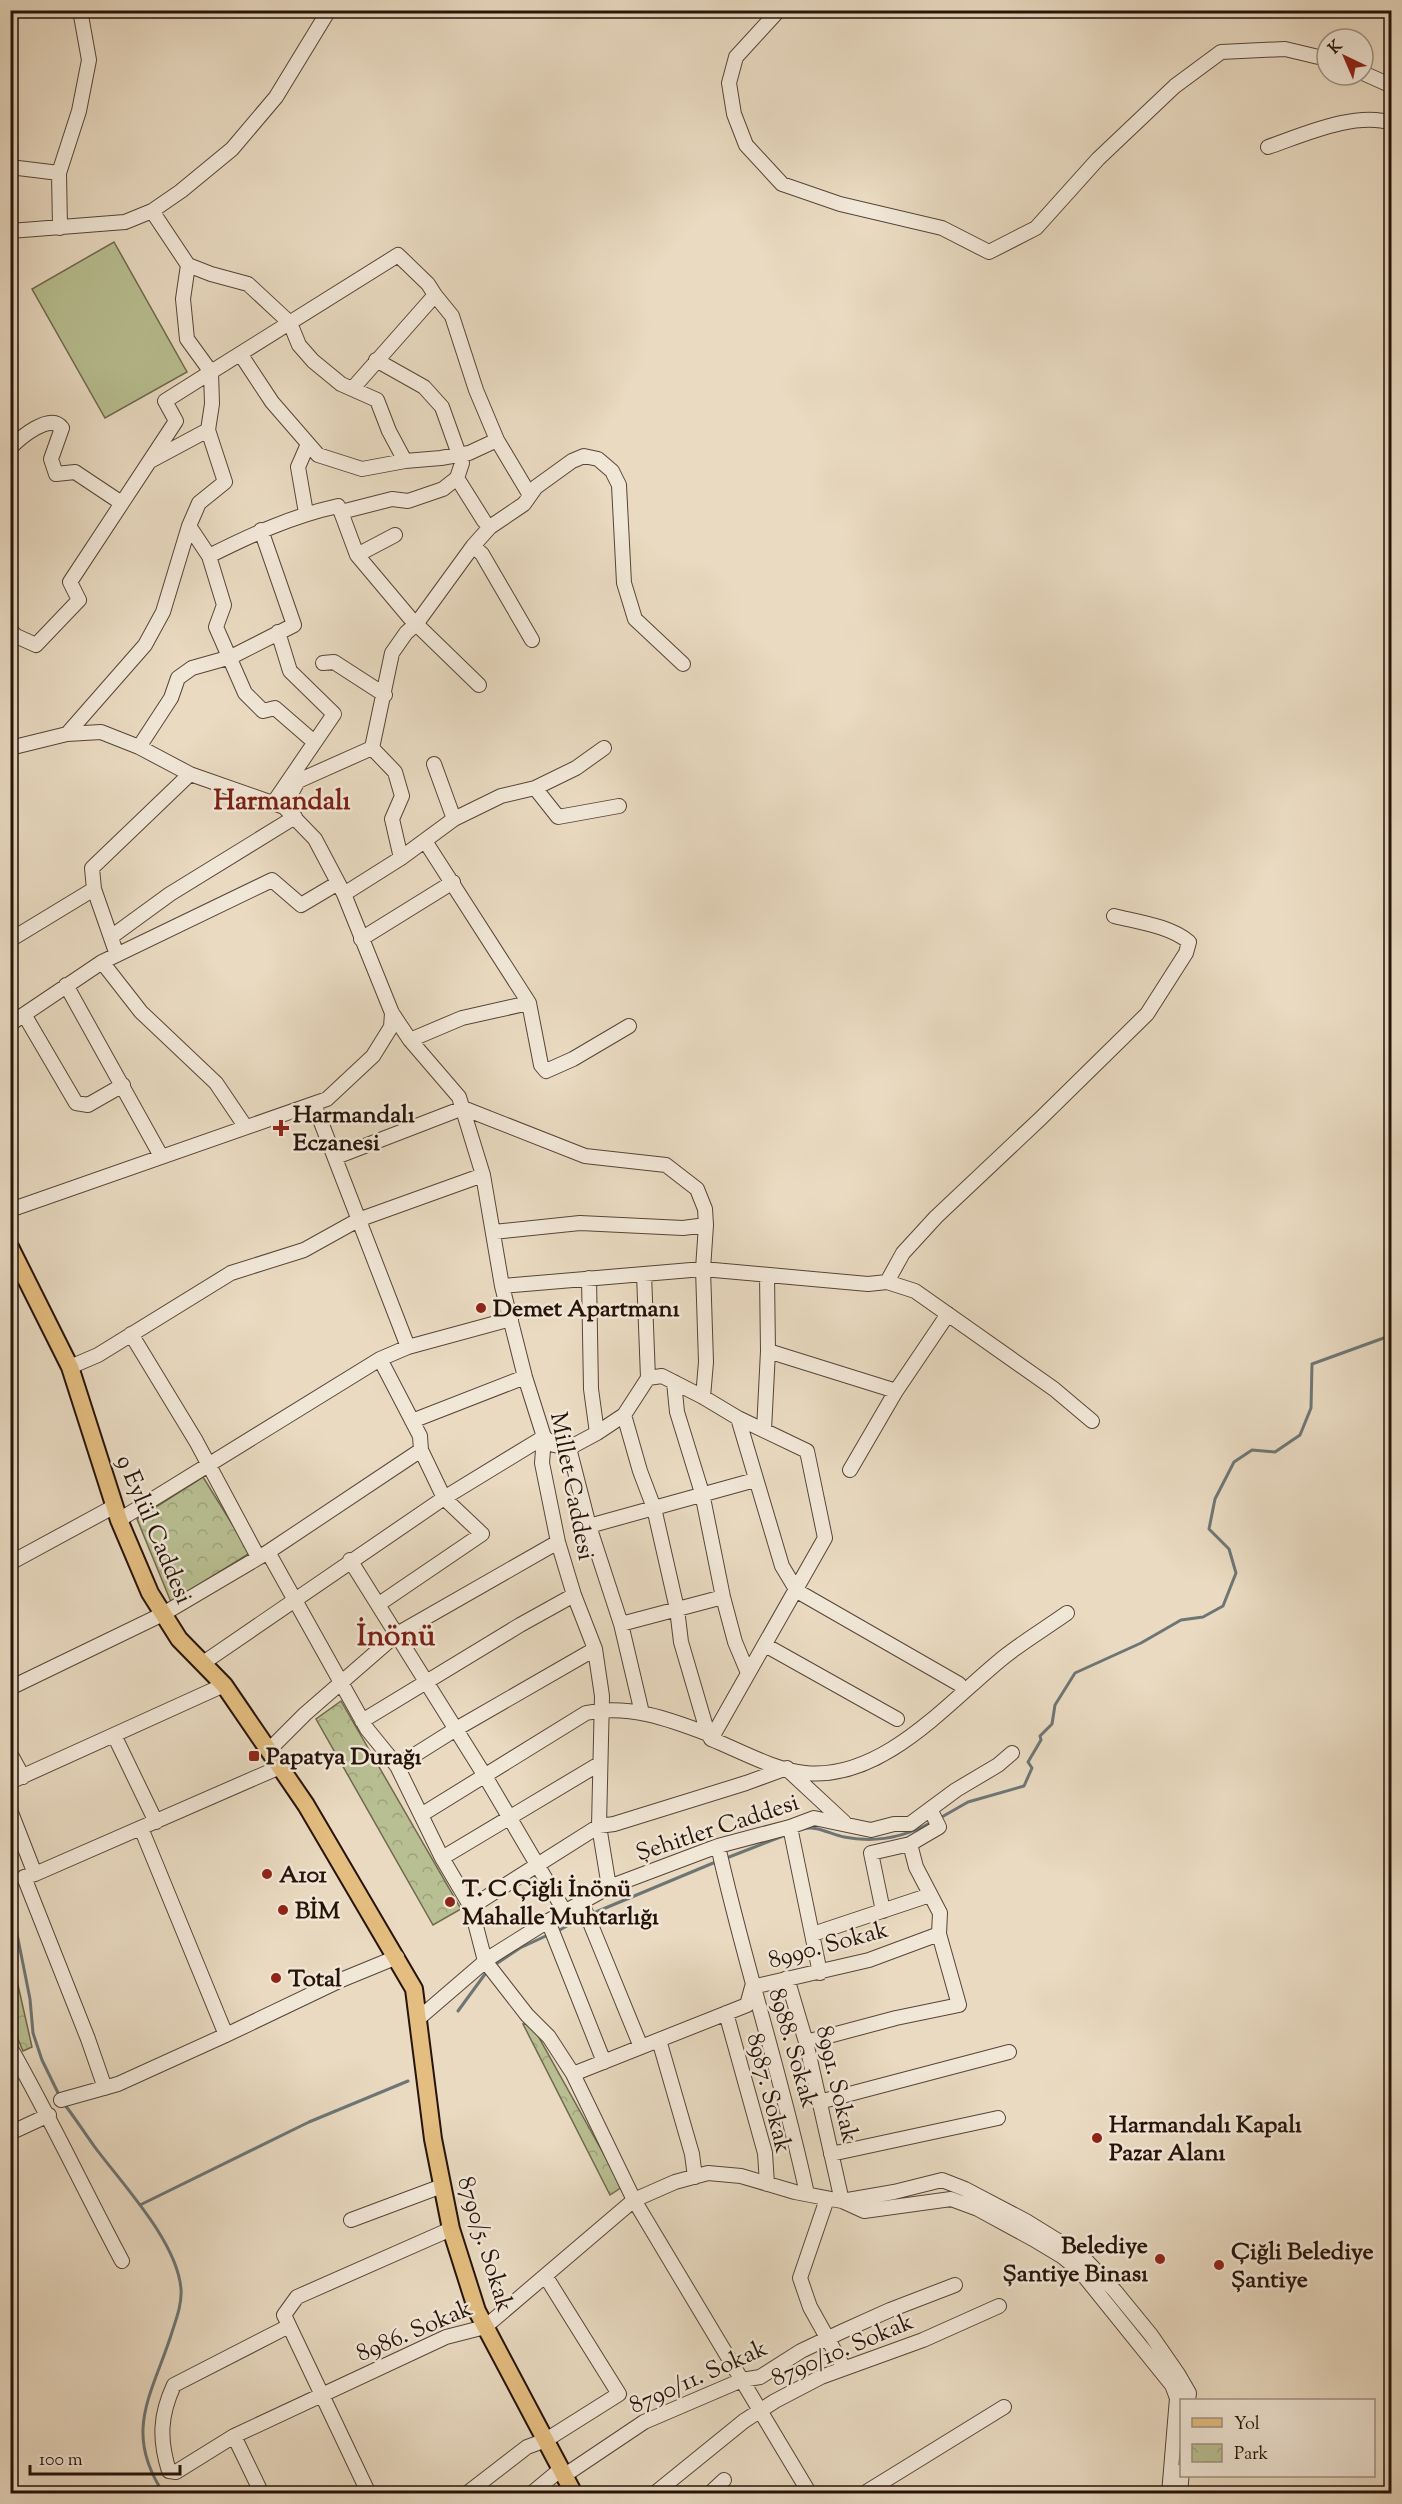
<svg xmlns="http://www.w3.org/2000/svg" width="1402" height="2504" font-family="'Sorts Mill Goudy',serif">
  <style>
    .park { fill: url(#park-crowns); stroke: #6f694e; stroke-width: 1.5 }
    .garden { fill: #b8bf92; stroke: #6f694e; stroke-width: 1.5 }
    .lines { fill: none; stroke-linecap: round; stroke-linejoin: round }
    .stream { stroke: #6d7675; stroke-width: 3 }
    .minor-casing { stroke: #574538; stroke-width: 16 }
    .major-casing { stroke: #26130a; stroke-width: 20 }
    .minor { stroke: #f1e7d7; stroke-width: 14 }
    .major { stroke: #e4bd80; stroke-width: 16 }
    .poi-dot { fill: #8f2418; stroke: #f1e7d7; stroke-width: 2 }
    .labels { text-anchor: middle; stroke-width: 5; stroke-linejoin: round; paint-order: stroke }
    .poi-label { font-size: 24px; font-weight: bold; fill: #26130a; stroke: #f1e7d7; text-anchor: start }
    .street-label { font-size: 24px; fill: #26130a; stroke: #f1e7d7 }
    .quarter-label { font-size: 27px; font-weight: bold; fill: #7a1f14; stroke: #f1e7d7 }
    .district-label { font-size: 30px; font-weight: bold; fill: #7a1f14; stroke: #f1e7d7 }
  </style>
  <defs>
    <pattern id="park-crowns" width="20" height="18" patternUnits="userSpaceOnUse" patternTransform="scale(1.5)"><rect width="20" height="18" fill="#b8bf92"/><path d="M2 6a3 3 0 1 1 6 0M12 15a3 3 0 1 1 6 0" fill="none" stroke="#9ea37d"/></pattern>
  </defs>
  <rect width="100%" height="100%" fill="#e9dac1"/>
  <filter id="stains"><feTurbulence type="fractalNoise" baseFrequency=".00333" numOctaves="4"/><feColorMatrix values="0 0 0 0 .2 0 0 0 0 .09 0 0 0 0 .02 0 0 0 .5 -.17"/></filter>
  <radialGradient id="worn" r=".72"><stop offset=".6" stop-color="#630" stop-opacity="0"/><stop offset="1" stop-color="#630" stop-opacity=".3"/></radialGradient>
  <path class="park" d="M203 1477 250 1553 171 1602 137 1519Z
    M341 1701 461 1909 433 1925 316 1719Z
    M11 1954 32 2047 23 2051 11 2023Z
    M523 2024 532 2025 622 2187 610 2195Z"/>
  <path class="garden" d="M114 242 187 372 105 418 32 289Z"/>
  <g class="lines">
    <path class="stream" d="M940 1818 968 1802 1024 1786 1032 1768 1028 1762 1041 1740 1040 1736 1052 1724 1055 1705 1075 1673 1141 1643 1181 1620 1203 1617 1223 1606 1236 1573 1229 1549 1209 1529 1215 1499 1234 1462 1252 1450 1275 1452 1300 1435 1311 1408 1312 1364 1392 1335
      M803 1829C816 1825 830 1834 844 1837 874 1843 905 1837 932 1822
      M724 1859 788 1834
      M10 1899 30 1999 33 2033 42 2060 60 2097
      M591 1914 718 1861
      M556 1932 585 1916
      M493 1966 520 1948 550 1934
      M458 2011 488 1970
      M65 2105C75 2118 84 2132 94 2146 122 2184 177 2241 181 2289 182 2303 177 2317 173 2329 154 2392 121 2430 164 2494
      M140 2205 309 2122 408 2081"/>
    <g class="minor-casing">
      <path id="minor" d="M779 10 736 57 729 83 734 114 746 145 782 184 840 204 942 228 989 252 1036 228 1098 159 1175 86 1221 52 1285 49 1327 59
        M1363 73 1392 86
        M1268 147C1303 135 1355 111 1392 123
        M10 167 59 173
        M152 211 188 265
        M60 228 59 173 79 111 89 60 80 10
        M10 231 125 222 152 211 181 191 232 149 276 97 329 10
        M435 295 452 316 476 390 497 440 528 492
        M241 355 272 402 318 455 362 469 405 461 441 458 469 453 497 440
        M10 448C20 438 50 412 62 428L51 459 56 474 75 472 120 502
        M152 460 208 430
        M457 478 484 521
        M341 512 357 555 410 618 479 685
        M306 513 298 467 308 444
        M189 526 209 556C251 535 292 516 338 506L341 512 392 499 408 501 443 489 457 478 462 463 442 407 424 387 376 360
        M473 546 482 554 532 640
        M357 555 395 535
        M209 556 224 605 216 627 245 693 263 711 275 708 313 741
        M10 630 16 636 36 645 79 600 70 582 176 421 165 401 211 372 187 339 183 299 188 265 211 274 248 284 290 323 299 345 313 361 341 384 377 400 389 431 405 461
        M323 663 334 662 385 695
        M67 734 145 645 163 612 189 526 199 503 225 482 208 430 212 404 211 372 398 255 428 284 435 295 353 388
        M139 747 171 698 178 678 192 668 231 657 294 625 261 530
        M10 748 67 734 101 732 139 747 190 774 284 807 315 839 344 894 392 1013 391 1027 373 1056 327 1099 10 1210
        M372 748 395 772 402 796 392 819 401 858
        M434 764 454 819 501 796 535 788 576 768 604 748
        M535 788 558 817 619 806
        M274 802 334 714 290 671 278 632
        M284 807 298 781 372 748 392 653 406 633 417 623 473 546 490 527 524 504 536 487 572 461 584 456 598 459 612 471 619 485 624 583 635 619 683 664
        M425 841 529 1003 541 1065 546 1071 573 1059 629 1026
        M344 894 401 858 454 819
        M111 937 170 894 295 817
        M361 939 453 882
        M10 940 94 889
        M117 955 94 889 92 868 190 774
        M102 962 141 1012 216 1083 245 1126
        M66 985 161 1156
        M392 1013 410 1040 459 1097 483 1175 502 1286 525 1377 544 1437 542 1463 558 1542 574 1595 595 1649 602 1696 599 1826 609 1887
        M25 1016 76 1103 88 1105 123 1085
        M10 1024 102 962 272 880 301 905 338 883
        M410 1040 462 1018 529 1003
        M314 1104 408 1347
        M336 1157 463 1108 585 1156 666 1165 697 1189 705 1209 706 1225 703 1269 706 1362 703 1397
        M494 1232 580 1223 683 1228 706 1225
        M644 1274 648 1378
        M589 1278 591 1389 597 1433
        M887 1282 903 1253 936 1217 1040 1119 1147 1014 1186 953 1189 942C1170 926 1138 922 1114 916
        M502 1286 703 1269 868 1284 887 1282 915 1291 1054 1389 1092 1421
        M131 1334 196 1441 258 1557
        M768 1351 896 1391
        M70 1367 98 1355 231 1273 304 1250 358 1220 483 1175
        M674 1382 677 1412 702 1493 723 1597 735 1642 748 1673
        M624 1415 640 1471 654 1508 677 1609 681 1642 708 1734
        M738 1418 782 1566 797 1591 959 1684
        M412 1421 525 1377
        M764 1430 768 1351 767 1275
        M569 1448 589 1526 621 1624 642 1713
        M850 1470 896 1391 948 1314
        M119 1520 380 1359 408 1347 511 1319
        M589 1526 755 1480
        M268 1552 367 1729 397 1766 442 1858 471 1907 485 1961 527 2015 549 2037 573 2074 634 2200 810 2494
        M350 1560 485 1776 565 1912
        M10 1563 115 1506
        M379 1604 482 1534 444 1498 421 1450 420 1436 380 1359
        M621 1624 723 1597
        M765 1645 897 1719
        M203 1663 444 1498 544 1437 554 1445 569 1448 597 1433 624 1415 648 1378 662 1376 703 1397 738 1418 807 1451 825 1538 711 1739C741 1751 774 1770 805 1773 883 1781 948 1702 1004 1657 1024 1641 1046 1628 1067 1613
        M10 1688 163 1614 268 1552 421 1450
        M362 1721 520 1625 574 1595
        M114 1735 156 1822
        M269 1750 305 1714 397 1634 558 1542
        M10 1753 23 1777
        M397 1766 456 1729 595 1649
        M788 1770 844 1822
        M10 1782 224 1685
        M10 1810 35 1874 280 1767
        M421 1815 586 1713C628 1704 669 1719 708 1734L710 1737
        M790 1827 820 1973
        M141 1828 226 2035
        M718 1846C744 1963 782 2077 807 2194
        M442 1858 599 1764
        M35 1874 24 1877 88 2039 105 2088
        M582 1903 641 2047
        M471 1907 599 1826 614 1824 746 1783 787 1768
        M883 1911 871 1853 910 1844 939 1827 930 1809
        M548 1921 604 2062
        M813 1934 930 1895
        M787 1978 806 2042 842 2201
        M726 2013 765 2153 767 2184
        M418 2019 489 1958 548 1921 609 1887 718 1846 790 1827 814 1818 871 1830 894 1824H910L956 1790 998 1765 1012 1753
        M659 2040 692 2154 695 2177
        M806 2042 896 2018 959 2005 939 1934 940 1913 916 1867 910 1844
        M10 2047C50 2117 84 2190 122 2261
        M573 2074 747 2005 752 1987 869 1960 939 1934
        M61 2100 118 2084 226 2035 341 1980 397 1957
        M819 2102 1009 2052
        M10 2133 49 2115
        M831 2154 998 2118
        M827 2199 800 2278 810 2307 844 2368
        M842 2201 864 2211 951 2199 978 2209 1033 2239 1063 2257 1080 2271 1172 2385 1177 2398 1169 2494
        M351 2220 442 2186
        M289 2326 174 2385C160 2415 159 2439 169 2471L176 2472 234 2436 446 2337 485 2327 634 2200 675 2182 708 2173 741 2176 795 2192 842 2201 894 2192 942 2180 965 2189 1026 2221 1081 2255 1115 2291 1151 2335 1178 2374 1189 2393 1188 2400
        M234 2436 262 2494
        M565 2475 644 2422 742 2380 760 2377 801 2351 841 2332 890 2310 955 2285
        M369 2494 284 2315 297 2297 451 2229
        M466 2494 527 2447 546 2440 619 2394 546 2277
        M531 2494 561 2469
        M654 2494 744 2421 775 2401 821 2377 923 2340 999 2306
        M709 2494 724 2480
        M863 2494 1004 2407
        M1180 2494 1182 2471"/>
    </g>
    <g class="major-casing">
      <path id="major" d="M10 1247 70 1367 119 1520 150 1593 179 1639 224 1685 306 1805 414 1989 433 2139 451 2229 477 2311 574 2494"/>
    </g>
    <use href="#minor" class="minor"/>
    <use href="#major" class="major"/>
  </g>
  <g class="poi-dot">
    <path d="M278 1119h6v6h6v6h-6v6h-6v-6h-6v-6h6z"/>
    <circle cx="481" cy="1308" r="6"/>
    <rect x="248" y="1750" width="12" height="12" rx="3"/>
    <circle cx="267" cy="1874" r="6"/>
    <circle cx="450" cy="1902" r="6"/>
    <circle cx="283" cy="1910" r="6"/>
    <circle cx="276" cy="1978" r="6"/>
    <circle cx="1097" cy="2138" r="6"/>
    <circle cx="1160" cy="2259" r="6"/>
    <circle cx="1219" cy="2265" r="6"/>
  </g>
  <g class="labels">
    <g class="poi-label">
      <text x="293" y="1122">Harmandalı<tspan x="293" dy="28">Eczanesi</tspan></text>
      <text x="493" y="1316">Demet Apartmanı</text>
      <text x="266" y="1764">Papatya Durağı</text>
      <text x="279" y="1882">A101</text>
      <text x="462" y="1896">T. C Çiğli İnönü<tspan x="462" dy="28">Mahalle Muhtarlığı</tspan></text>
      <text x="295" y="1918">BİM</text>
      <text x="288" y="1986">Total</text>
      <text x="1109" y="2132">Harmandalı Kapalı<tspan x="1109" dy="28">Pazar Alanı</tspan></text>
      <text x="1148" y="2253" text-anchor="end">Belediye<tspan x="1148" dy="28">Şantiye Binası</tspan></text>
      <text x="1231" y="2259">Çiğli Belediye<tspan x="1231" dy="28">Şantiye</tspan></text>
    </g>
    <g class="street-label">
      <text transform="translate(573 1486) rotate(79)" y="8">Millet Caddesi</text>
      <text transform="translate(155 1529) rotate(67)" y="8">9 Eylül Caddesi</text>
      <text transform="translate(717 1827) rotate(-18)" y="8">Şehitler Caddesi</text>
      <text transform="translate(828 1944) rotate(-15)" y="8">8990. Sokak</text>
      <text transform="translate(794 2048) rotate(74)" y="8">8988. Sokak</text>
      <text transform="translate(838 2084) rotate(77)" y="8">8991. Sokak</text>
      <text transform="translate(770 2093) rotate(76)" y="8">8987. Sokak</text>
      <text transform="translate(486 2244) rotate(73)" y="8">8790/5. Sokak</text>
      <text transform="translate(414 2330) rotate(-23)" y="8">8986. Sokak</text>
      <text transform="translate(842 2349) rotate(-23)" y="8">8790/10. Sokak</text>
      <text transform="translate(698 2376) rotate(-24)" y="8">8790/11. Sokak</text>
    </g>
    <g class="quarter-label">
      <text x="282" y="809">Harmandalı</text>
    </g>
    <g class="district-label">
      <text x="396" y="1645">İnönü</text>
    </g>
  </g>
  <rect width="1402" height="2504" fill="none" stroke="#e9dac1" stroke-width="36"/>
  <rect x="12" y="12" width="1378" height="2480" fill="none" stroke="#26130a" stroke-width="3"/>
  <rect x="18" y="18" width="1366" height="2468" fill="none" stroke="#26130a" stroke-width="1.5"/>
  <rect x="1180" y="2399" width="195" height="78" fill="#f1e7d7" stroke="#a09285" stroke-width="1.5"/>
  <rect x="1192" y="2418" width="30" height="9" fill="#e4bd80" stroke="#a09285" stroke-width="1.5"/>
  <text x="1234" y="2429" font-size="18" fill="#26130a">Yol</text>
  <rect x="1192" y="2444" width="30" height="18" fill="url(#park-crowns)" stroke="#a09285" stroke-width="1.5"/>
  <text x="1234" y="2459" font-size="18" fill="#26130a">Park</text>
  <g transform="translate(1345 57) rotate(316)"><circle r="28" fill="#f1e7d7" stroke="#a09285" stroke-width="1.5"/>
  <path d="M0-4.5L10 22L0 15L-10 22Z" fill="#8f2418"/>
  <text y="-9" font-size="16" font-weight="bold" text-anchor="middle" fill="#26130a">K</text>
  </g>
  <path d="M30 2465v9h150v-9" fill="none" stroke="#26130a" stroke-width="3"/>
  <text x="39" y="2465" font-size="18" fill="#26130a" stroke="#f1e7d7" stroke-width="4.5" paint-order="stroke">100 m</text>
  <rect width="100%" height="100%" filter="url(#stains)"/>
  <rect width="100%" height="100%" fill="url(#worn)"/>
</svg>
